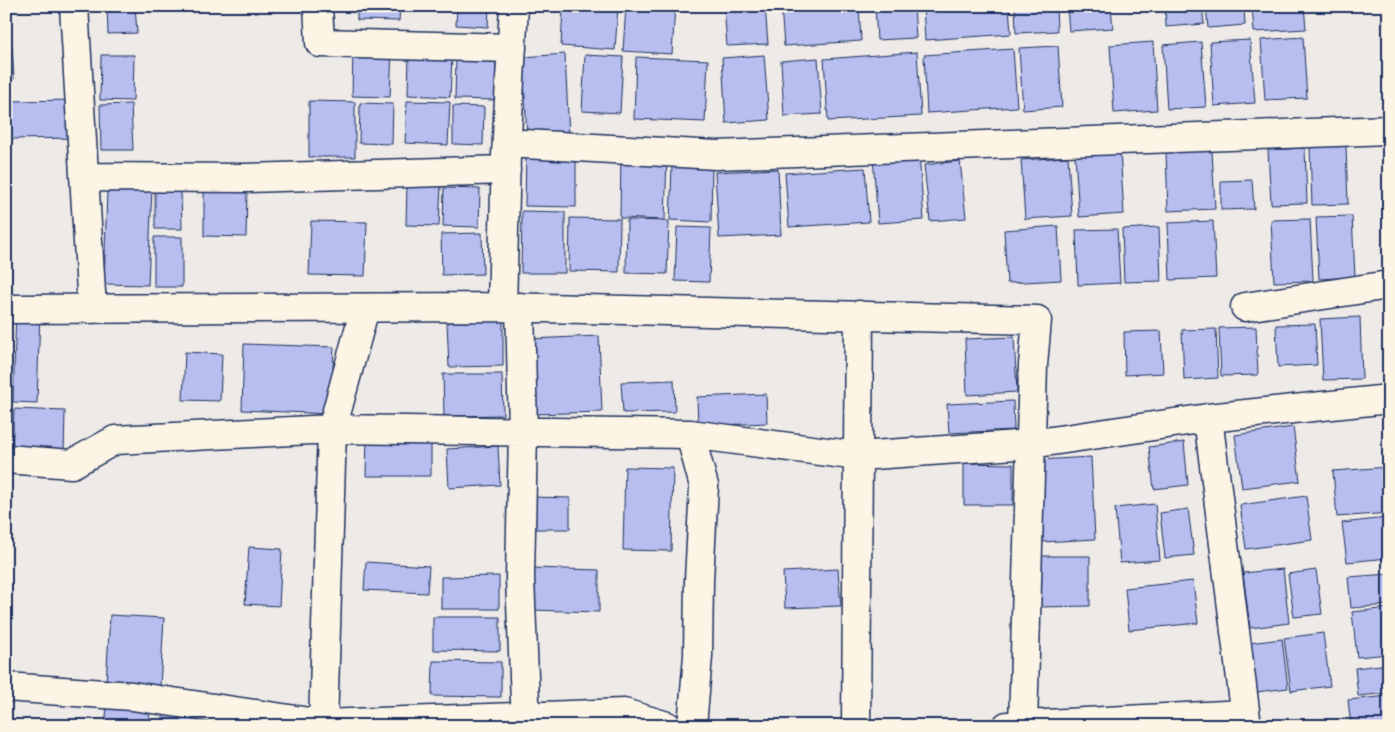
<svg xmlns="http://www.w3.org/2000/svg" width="1395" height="732" font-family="'Gochi Hand',sans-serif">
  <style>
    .building { fill: #b8bff0; stroke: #1b2f5e }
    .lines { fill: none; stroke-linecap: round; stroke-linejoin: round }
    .minor-casing { stroke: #1b2f5e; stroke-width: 31 }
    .minor { stroke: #fcf5e5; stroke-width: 28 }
  </style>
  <rect width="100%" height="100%" fill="#eeeae7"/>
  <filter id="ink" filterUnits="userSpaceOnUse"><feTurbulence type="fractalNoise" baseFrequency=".02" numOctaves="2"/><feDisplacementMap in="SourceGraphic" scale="10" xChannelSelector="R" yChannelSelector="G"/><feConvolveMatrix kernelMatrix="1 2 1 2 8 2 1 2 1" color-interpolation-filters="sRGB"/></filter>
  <g filter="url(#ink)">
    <path class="building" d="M107 6H135L137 33 108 34Z
      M357 6H400L399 21 357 20Z
      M457 6H489L488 27 456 25Z
      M563 6H618L615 50 561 46Z
      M626 6H675L672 54 623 51Z
      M724 6H765L768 44 727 46Z
      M781 6H859L861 41 784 46Z
      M875 6H914L916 38 877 40Z
      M923 6H1009L1011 34 925 40Z
      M1015 6H1056L1057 31 1016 33Z
      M1067 6H1111L1113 28 1069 31Z
      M1165 6H1202L1204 24 1166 27Z
      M1206 6H1244L1245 25 1208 28Z
      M1252 6H1304L1306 29 1254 32Z
      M1303 37 1307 98 1265 100 1261 40Z
      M1250 40 1255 103 1214 106 1210 42Z
      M1153 42 1157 110 1114 113 1110 45Z
      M1201 42 1206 107 1167 109 1163 45Z
      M6 46H12L14 79 6 80Z
      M1058 46 1062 107 1023 110 1019 48Z
      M353 48 392 49 390 97 352 96Z
      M1013 49 1017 107 927 113 924 55Z
      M917 52 921 116 828 121 824 59Z
      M565 54 569 137 527 138 523 57Z
      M101 55H134L133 101 100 100Z
      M409 55 452 57 450 97 408 95Z
      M585 55 623 57 620 113 582 111Z
      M764 55 769 120 726 123 722 58Z
      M456 56H496V100L455 99Z
      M636 57 708 60 705 122 634 119Z
      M818 58 822 114 784 116 781 61Z
      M80 100V138L6 139V101Z
      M309 101 355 102V157H309Z
      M407 101 450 102 448 145 405 143Z
      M360 103 393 104 392 144 359 143Z
      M131 104 133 150H101L100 105Z
      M453 106 484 107 483 145 453 144Z
      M1346 146 1348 204 1312 205 1310 147Z
      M1305 148 1307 203 1271 204 1268 150Z
      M1212 150 1215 209 1168 211 1166 152Z
      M1120 151 1124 214 1079 217 1075 154Z
      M526 153 576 154V207L525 206Z
      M621 154 667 155 665 220 620 218Z
      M919 154 924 220 878 223 873 158Z
      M1068 157 1072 216 1025 219 1021 160Z
      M960 161 966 218 930 221 924 165Z
      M672 167 712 168 711 222 670 220Z
      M865 168 869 222 789 227 785 173Z
      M778 169 781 235 719 238 715 172Z
      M1252 180 1254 209 1221 210V181Z
      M407 185 441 186 439 226 406 225Z
      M152 187 148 285 104 284 107 190Z
      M444 188 480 189 479 227 443 226Z
      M181 190 182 229H155V191Z
      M204 190 247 191 246 237 204 236Z
      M522 211 565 212V273H521Z
      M1352 216 1355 277 1319 279 1316 217Z
      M570 218 620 219 619 272 569 271Z
      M1310 219 1313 281 1274 282 1271 220Z
      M627 220 669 221 667 274 626 273Z
      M311 221 367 222 365 276 309 275Z
      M1213 221 1216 278 1170 280 1168 223Z
      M1058 226 1061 280 1007 283 1004 230Z
      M677 227 711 228 709 282 675 281Z
      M1159 227 1161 281 1124 282 1122 229Z
      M1117 229 1120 283 1078 285 1076 230Z
      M482 233 483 274 442 275 441 234Z
      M154 237H182V287H154Z
      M16 311 40 312 37 403 13 402Z
      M1360 317 1362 379 1323 380 1320 319Z
      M503 321V366L449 367 447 322Z
      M1315 324 1317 365 1278 367 1276 325Z
      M1256 327 1258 375 1221 376 1219 328Z
      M1216 329 1218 378 1184 380 1182 330Z
      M1161 331 1163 373 1125 375 1124 332Z
      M599 336 602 412 533 414 530 339Z
      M1014 337 1017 392 967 395 965 339Z
      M244 344 334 347 331 414 242 410Z
      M185 352 222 354 220 401 183 400Z
      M443 374H502L503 415 444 416Z
      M674 380 675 412 623 413 621 382Z
      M766 394 767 423 698 426 697 397Z
      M1013 401 1014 430 949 433 947 404Z
      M14 409 65 411 64 454 12 452Z
      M1293 427 1300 481 1242 488 1235 435Z
      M367 435 431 436V476H366Z
      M1184 442 1188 485 1154 489 1149 447Z
      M498 446 500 485 449 488 447 449Z
      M1091 457 1095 539 1043 542 1039 460Z
      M964 463 1013 464V505H964Z
      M625 467 673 468 671 551 623 550Z
      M1389 467V513L1337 517 1333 471Z
      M1306 496 1312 540 1246 549 1240 505Z
      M531 497 570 498V529H531Z
      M1155 504 1160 560 1120 563 1115 508Z
      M1188 509 1194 555 1165 558 1160 513Z
      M1386 518 1389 558 1347 562 1342 523Z
      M249 547 282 549 279 606 245 604Z
      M1036 556H1090V606L1037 607Z
      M366 562 429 566 427 593 364 590Z
      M532 568 599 570V612L531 610Z
      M838 569 841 606 785 608 783 572Z
      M1283 569 1289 623 1250 628 1243 573Z
      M1316 570 1322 614 1294 617 1288 574Z
      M1389 574V605L1351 608 1348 577Z
      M499 576V609H441V577Z
      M1193 581 1198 623 1129 630 1125 588Z
      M1389 608V654L1357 657 1352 612Z
      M110 615 164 618 160 687 106 684Z
      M433 617H500V651L433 650Z
      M1323 633 1330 686 1291 691 1284 638Z
      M1282 639 1288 688 1256 692 1249 643Z
      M433 661 501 662V697L432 696Z
      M1389 664V693L1358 696 1355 668Z
      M1389 696V726H1351L1348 700Z
      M107 707 150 711 149 726H105Z
      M163 709 199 710 198 726H163Z"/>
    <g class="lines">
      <g class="minor-casing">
        <path id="minor" d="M74 6 92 309
          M318 6 320 43 512 48
          M507 143 716 155 1389 130
          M84 177 246 178 506 170
          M502 307 1037 320 1033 365 1023 726
          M520 307 523 431 520 578 526 726
          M1245 307 1389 285
          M6 309 502 307 506 155 514 6
          M6 459 72 464 115 440 332 429 690 434
          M6 687 132 696 323 724 624 713 667 726
          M323 726 332 429 365 308
          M692 726 698 656 699 580 704 486 690 434 858 456 1031 444 1208 418
          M856 726 859 315
          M1007 726 1245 714
          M1247 726 1208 418 1389 399"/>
      </g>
      <use href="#minor" class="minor"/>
    </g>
  </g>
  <rect width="1395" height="732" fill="none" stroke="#fcf5e5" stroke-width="25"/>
  <rect x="12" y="12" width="1370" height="707" fill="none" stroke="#1b2f5e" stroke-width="2" filter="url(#ink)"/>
</svg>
